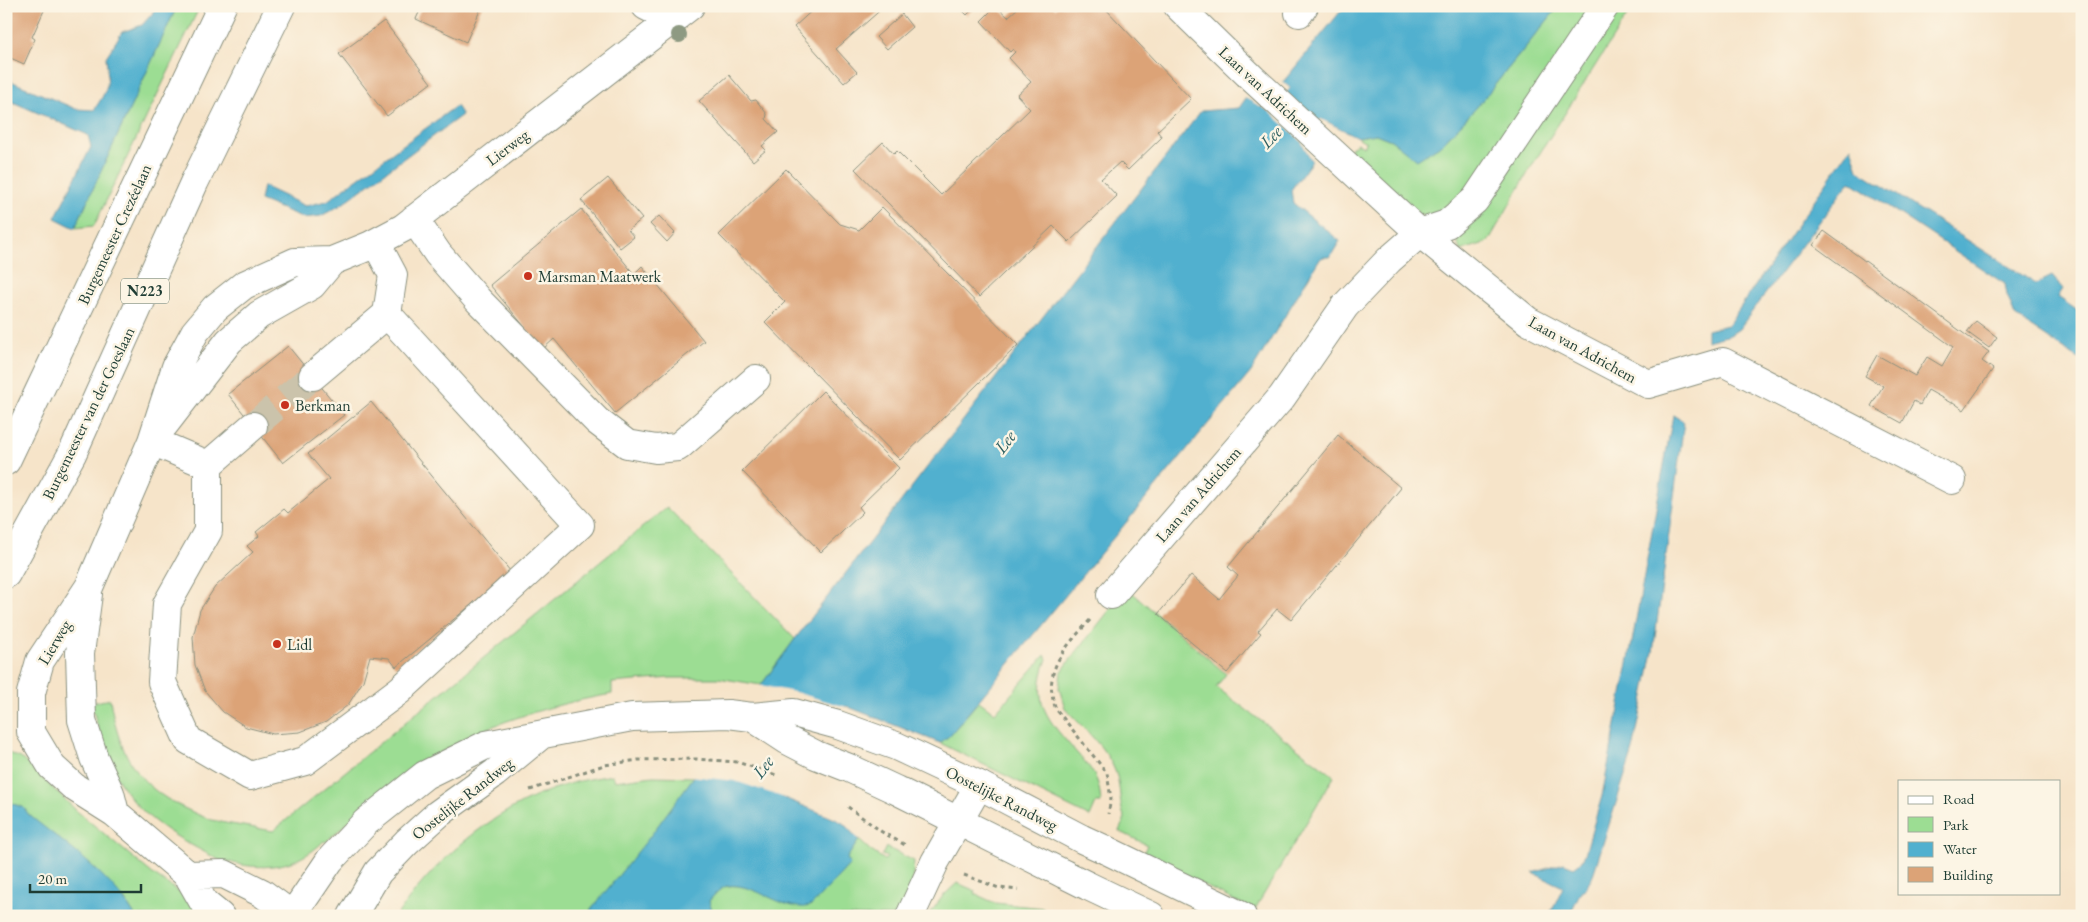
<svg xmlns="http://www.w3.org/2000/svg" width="2088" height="922" font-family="'EB Garamond',serif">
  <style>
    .green { fill: #9cdd93; stroke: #5e8d64 }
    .water { fill: #51b0cf; stroke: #387682 }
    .pier { fill: #f6e4c9 }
    .building { fill: #dca377 }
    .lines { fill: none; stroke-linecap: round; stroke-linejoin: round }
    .minor-tunnel { stroke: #cbc3ab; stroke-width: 28; stroke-dasharray: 28 14; stroke-linecap: butt }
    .minor-casing { stroke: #8a907e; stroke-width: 30 }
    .major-casing { stroke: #8a907e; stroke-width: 30 }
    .path { stroke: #8a907e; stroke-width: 3; stroke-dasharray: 4 4; stroke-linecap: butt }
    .minor { stroke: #fff; stroke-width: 28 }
    .major { stroke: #fff; stroke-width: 28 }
    .major-bridge-casing { stroke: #8a907e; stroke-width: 30; stroke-linecap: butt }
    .major-bridge { stroke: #fff; stroke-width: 28 }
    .tree { fill: #8e9a82 }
    .poi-dot { fill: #c8321e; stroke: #fcf5e5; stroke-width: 2 }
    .labels { text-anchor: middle; stroke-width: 5; stroke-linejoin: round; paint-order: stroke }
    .shield { fill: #fcf5e5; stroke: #617469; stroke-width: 1 }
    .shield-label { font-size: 15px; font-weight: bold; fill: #1f3d34 }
    .street-label { font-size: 16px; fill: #1f3d34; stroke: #fcf5e5 }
    .poi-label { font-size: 16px; fill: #1f3d34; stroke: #fcf5e5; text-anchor: start }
    .water-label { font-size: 18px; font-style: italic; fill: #2e6062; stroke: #fcf5e5 }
  </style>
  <rect width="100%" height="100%" fill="#fcf5e5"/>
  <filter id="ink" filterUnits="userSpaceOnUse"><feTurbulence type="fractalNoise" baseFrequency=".02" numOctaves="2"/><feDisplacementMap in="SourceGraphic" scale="10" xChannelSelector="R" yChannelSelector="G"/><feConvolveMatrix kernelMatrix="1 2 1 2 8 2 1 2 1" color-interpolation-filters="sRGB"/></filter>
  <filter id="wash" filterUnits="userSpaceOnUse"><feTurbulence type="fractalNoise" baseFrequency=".0096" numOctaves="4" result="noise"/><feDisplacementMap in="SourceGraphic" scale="20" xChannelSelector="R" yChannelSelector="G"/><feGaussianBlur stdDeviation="1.12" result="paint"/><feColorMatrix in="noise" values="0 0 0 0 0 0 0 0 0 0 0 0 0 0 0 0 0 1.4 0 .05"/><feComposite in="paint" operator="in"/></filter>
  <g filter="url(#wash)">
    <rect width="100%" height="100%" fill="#f6e4c9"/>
    <path class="green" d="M177 6H200L94 226 75 228Z
      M1559 6H1596L1485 173 1433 218 1420 215 1349 150 1357 143 1364 146 1366 142 1357 137H1358L1376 134 1391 140 1441 145 1476 108Z
      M1613 6H1633L1533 164 1488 242 1460 251 1457 239 1492 192Z
      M667 507 795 639 761 685 718 678H670L612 683V694C570 701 530 712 491 727 429 753 374 797 326 842L324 841C297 868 262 872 226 861L225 863C176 837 135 818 111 766 102 746 97 723 91 703L110 699C118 750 135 785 184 808 193 812 202 817 212 820 231 825 253 827 273 831Z
      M1127 588 1226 674 1216 687 1334 776 1254 911 1143 854 1147 845 1119 831 1125 818C1119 808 1121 787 1116 773 1107 748 1082 727 1065 708L1059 688 1061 673 1070 660Z
      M1045 655 1047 659C1030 702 1048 720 1076 752 1081 758 1089 765 1093 773 1099 782 1100 792 1101 803H1096L1090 817 940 743 950 735 979 701 995 713Z
      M6 752 21 758 78 812 154 875 191 900 203 916H135L125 900 29 815 24 808 6 801Z
      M613 775 615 781 653 776 694 777 648 840 586 916H396C440 854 501 802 576 782 588 779 601 777 613 775Z
      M859 840 871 851 885 860 887 857 882 855 886 847 914 861 912 886 899 916H714L709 901C714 895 720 887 728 886 746 883 779 900 796 907L846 858Z
      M957 883 976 891 975 894 995 903 1044 908 1040 916H928L943 896Z"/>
    <path class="water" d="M156 6H177L75 228 55 218 91 147 88 135 6 99V79L76 109 94 110C109 88 109 84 106 57L122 32 142 25 152 14Z
      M1345 6H1559L1476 108 1441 145 1417 160 1391 140 1376 134 1357 137 1321 119 1301 141 1312 161 1291 190 1293 203 1340 241 1330 257H1323L1319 260 1251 372 950 735 940 743 846 706 782 797 835 819 843 823 859 840 847 858 850 864 812 905C788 916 754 881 727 886 720 888 714 895 709 901L714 916H586L648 839 795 639 1201 111 1239 108 1246 98 1269 111 1290 88 1283 82Z
      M456 106 462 115 341 205 321 216 304 218 260 200 263 186 305 206 327 201Z
      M1851 147 1858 170 2036 284 2052 276 2063 289 2058 297 2082 314V361L2015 316 2007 295 2005 284 1850 181 1739 329 1730 335 1707 341V330L1728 325Z
      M1673 415 1684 422 1653 652 1633 750 1592 878 1585 889 1581 891 1569 916H1549L1563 887 1533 873 1564 863 1574 867 1582 861 1585 854 1602 796 1630 653Z
      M6 801 24 808 29 815C66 845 110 874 135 916H6Z"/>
    <path class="pier" d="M1281 81 1290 88 1286 93 1318 122 1321 119 1360 139 1356 140 1321 122 1304 142 1314 160 1313 163 1301 141 1269 111 1243 97 1247 96 1268 108 1287 89 1281 84Z
      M758 685 795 692 850 708H847L785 798 735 781 691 776Z"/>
    <g id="blocks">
      <path class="building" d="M6 6H46L32 37 35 39 24 64 6 56Z
        M422 6H482L466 42 416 19Z
        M817 6H885L836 49 857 72 844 83 794 27Z
        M958 6H976L967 15Z
        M996 6 1008 17 1020 6H1053L1055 9 1058 6H1103L1191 99 1157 131 1162 137 1128 170 1120 162 1101 179 1117 196 1069 242 1053 226 979 297 855 169 883 142 894 154 897 151 941 195 1030 109 1017 95 1031 82 1009 58 1015 52 1013 49 1010 52 981 21Z
        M902 14 912 27 887 49 876 37Z
        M384 21 431 83 387 116 339 54Z
        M729 75 751 101 756 100 767 114 766 119 778 132 762 146 766 150 753 161 699 101Z
        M786 169 840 224 859 230 882 207 1018 345 900 460 765 322 785 302 719 235Z
        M608 178 642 219 628 230 634 237 620 248 581 200Z
        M581 209 634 274 642 266 704 341 615 413 554 339 543 349 490 285Z
        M659 216 675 233 667 242 650 224Z
        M1824 231 1989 352 1982 361 1993 369 1964 410 1953 402 1951 403 1928 390 1920 405 1914 401 1902 423 1871 406 1883 386 1865 376 1877 355 1915 376 1927 357 1942 366 1953 347 1813 245Z
        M1976 321 1997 337 1989 348 1967 332Z
        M288 346 344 415 283 463 228 394Z
        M823 391 899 468 859 507 863 512 821 552 742 471Z
        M371 402 511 572 396 667 389 658 370 656 363 681 348 705 326 722 300 732 273 734 246 727 223 712 205 691 195 665 193 637 200 610 215 587 253 552 247 546 259 536 256 532 284 509 288 513 329 479 308 454Z
        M1338 435 1401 488 1291 620 1277 609 1258 631 1261 633 1227 673 1158 614 1191 575 1219 599 1238 576 1228 567Z"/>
    </g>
  </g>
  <g filter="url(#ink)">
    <use href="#blocks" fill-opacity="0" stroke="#8a907e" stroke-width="1"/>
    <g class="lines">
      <path class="minor-tunnel" d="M253 426 313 376"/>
      <g class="minor-casing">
        <path id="minor" d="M646 6 674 20
          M1178 6 1253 79 1420 233 1528 321 1648 384 1723 362 1952 480
          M1299 13 1304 6
          M414 219 438 254 478 300 597 421 627 444 656 449 678 447 756 379
          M313 376 387 314 393 275 376 243
          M164 425 229 341 259 315 312 285 332 261
          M152 441 208 465 253 426
          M6 461 222 6
          M208 465V531L167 604 162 682 188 740 250 776 305 761 400 690 580 525 387 314
          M88 594 80 653 82 720 94 758 110 793 115 813
          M1111 595 1282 397 1345 306 1389 260 1420 233 1447 224 1475 200 1605 6
          M188 875 224 874 262 893 293 916
          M220 916 204 903 188 875 115 813 74 787 52 767 31 732V693L40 661 89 587 152 441 176 367 195 332 215 308 244 285 295 262 332 261 369 246 403 228 690 6
          M910 916 935 862 979 785"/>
      </g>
      <g class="major-casing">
        <path id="major" d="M6 574 72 454 194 183 281 6
          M752 717 787 740 816 755 849 768 896 790 1064 874
          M1106 850 1242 916
          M1088 886 1151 916
          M292 916 330 860 366 822 425 775 486 745 632 717 728 714 752 717 794 713 838 725 896 746 979 785 1082 839
          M352 916 378 872 407 842 438 814 495 773 540 736"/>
      </g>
      <path class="path" d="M1090 620C1066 647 1041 670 1056 709L1107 773 1111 799 1108 814
        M530 790 604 765 638 760 696 759 737 762 779 776
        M848 807 882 832 907 846
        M964 875 999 888 1018 890"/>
      <use href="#minor" class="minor"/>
      <use href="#major" class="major"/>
      <g class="major-bridge-casing">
        <path id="major-bridge" d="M1082 839 1106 850
          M1064 874 1088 886"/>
      </g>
      <use href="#major-bridge" class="major-bridge"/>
    </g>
    <circle class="tree" cx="679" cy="35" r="8"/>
  </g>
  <g class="poi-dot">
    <circle cx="528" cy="276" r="5"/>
    <circle cx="285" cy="405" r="5"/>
    <circle cx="277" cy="644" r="5"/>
  </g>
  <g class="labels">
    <rect class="shield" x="121" y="278.5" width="48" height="25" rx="4"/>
    <g class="shield-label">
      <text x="145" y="296">N223</text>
    </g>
    <g class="street-label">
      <text transform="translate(1266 90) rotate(43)" y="6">Laan van Adrichem</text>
      <text transform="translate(507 147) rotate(-37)" y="6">Lierweg</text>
      <text transform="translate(114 234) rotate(-65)" y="6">Burgemeester Crezéelaan</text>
      <text transform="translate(1583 349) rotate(29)" y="6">Laan van Adrichem</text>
      <text transform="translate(88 413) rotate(-64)" y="6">Burgemeester van der Goeslaan</text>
      <text transform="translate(1198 494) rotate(-49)" y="6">Laan van Adrichem</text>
      <text transform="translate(54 642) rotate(-59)" y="6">Lierweg</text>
      <text transform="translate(462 798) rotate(-38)" y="6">Oostelijke Randweg</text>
      <text transform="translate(1002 798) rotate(27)" y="6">Oostelijke Randweg</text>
    </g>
    <g class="poi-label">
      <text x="538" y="282">Marsman Maatwerk</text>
      <text x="295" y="411">Berkman</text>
      <text x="287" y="650">Lidl</text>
    </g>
    <g class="water-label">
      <text transform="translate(1271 137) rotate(-47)" y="6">Lee</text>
      <text transform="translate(1005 442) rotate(-53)" y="6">Lee</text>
      <text transform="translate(763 767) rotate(-53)" y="6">Lee</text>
    </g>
  </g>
  <rect width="2088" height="922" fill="none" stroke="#fcf5e5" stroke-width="25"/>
  <rect x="1898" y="780" width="162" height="115" fill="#fcf5e5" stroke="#a4ab9e"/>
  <rect x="1908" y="796" width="25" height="8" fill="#ffffff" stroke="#a4ab9e"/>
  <text x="1943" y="804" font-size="15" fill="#1f3d34">Road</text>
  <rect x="1908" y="817" width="25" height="15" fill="#9cdd93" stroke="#a4ab9e"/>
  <text x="1943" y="830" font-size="15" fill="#1f3d34">Park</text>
  <rect x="1908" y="842" width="25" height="15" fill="#51b0cf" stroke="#a4ab9e"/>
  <text x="1943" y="854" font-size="15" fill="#1f3d34">Water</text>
  <rect x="1908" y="867" width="25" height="15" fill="#dca377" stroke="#a4ab9e"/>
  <text x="1943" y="880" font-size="15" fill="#1f3d34">Building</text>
  <path d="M30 884v8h111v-8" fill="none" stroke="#1f3d34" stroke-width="2.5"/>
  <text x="38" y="884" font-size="15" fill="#1f3d34" stroke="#fcf5e5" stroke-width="4" paint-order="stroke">20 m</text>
</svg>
